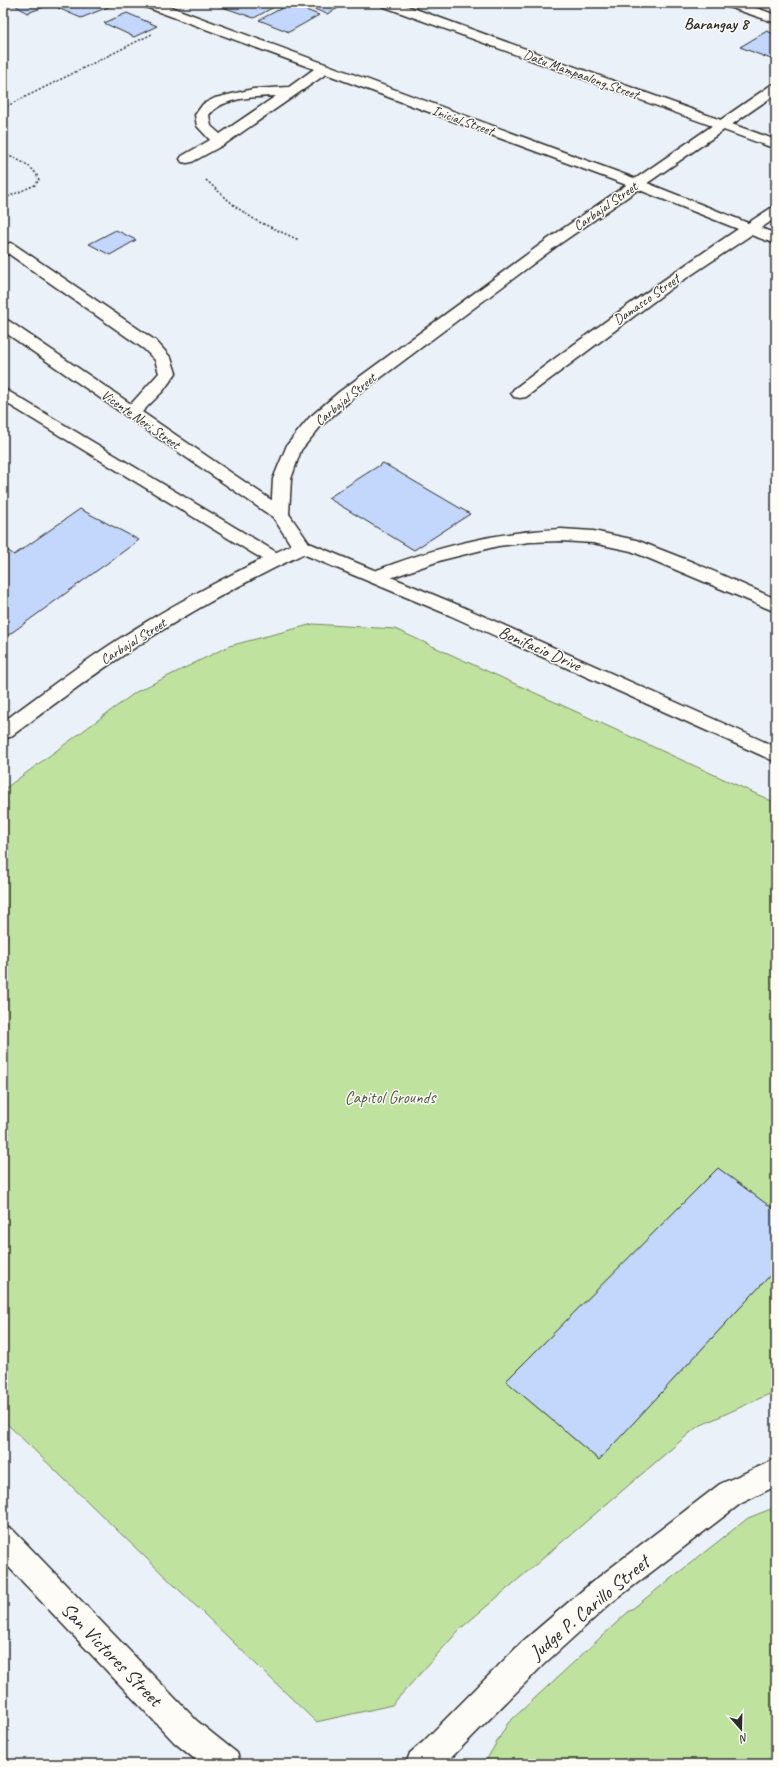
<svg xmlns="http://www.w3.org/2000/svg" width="779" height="1767" font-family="Caveat,sans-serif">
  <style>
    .green { fill: #bfe39e; stroke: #758764 }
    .building { fill: #c2d7fb; stroke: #2b2b2b }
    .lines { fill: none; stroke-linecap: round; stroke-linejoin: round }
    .lane-casing { stroke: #2b2b2b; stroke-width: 3 }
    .street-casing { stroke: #2b2b2b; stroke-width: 3 }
    .secondary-casing { stroke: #2b2b2b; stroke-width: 3 }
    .path { stroke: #2b2b2b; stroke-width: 1.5; stroke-dasharray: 2 2; stroke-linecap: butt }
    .lane { fill: #fdfcf7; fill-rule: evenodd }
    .street { fill: #fdfcf7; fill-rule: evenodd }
    .secondary { fill: #fdfcf7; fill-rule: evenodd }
    .labels { text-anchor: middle; stroke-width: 3; stroke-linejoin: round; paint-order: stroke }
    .far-street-label { font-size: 14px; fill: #2b2b2b; stroke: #fdfcf7 }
    .far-quarter-label { font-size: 16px; font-weight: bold; fill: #2b2b2b; stroke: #fdfcf7 }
    .street-label { font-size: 17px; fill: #2b2b2b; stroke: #fdfcf7 }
    .park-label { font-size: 17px; fill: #505948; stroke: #fdfcf7 }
    .near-street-label { font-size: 20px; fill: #2b2b2b; stroke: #fdfcf7 }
  </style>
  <rect width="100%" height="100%" fill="#ebf1f8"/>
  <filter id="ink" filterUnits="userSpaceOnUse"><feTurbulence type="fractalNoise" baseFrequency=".025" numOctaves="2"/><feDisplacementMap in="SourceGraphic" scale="8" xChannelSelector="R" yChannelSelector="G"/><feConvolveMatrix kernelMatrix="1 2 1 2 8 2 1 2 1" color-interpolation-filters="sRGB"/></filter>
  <g filter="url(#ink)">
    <path class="green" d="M313 624 395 629 776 803V1391L697 1427 460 1629 392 1705 316 1722 3 1420V790L136 692 229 646Z
      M776 1507V1764H484L508 1723 627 1613 748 1518Z"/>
    <path class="building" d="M12 3H56L27 13Z
      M71 3H118L81 18 58 8Z
      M211 3H281L254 18Z
      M298 3H348L327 14Z
      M290 4 319 15 289 32 259 20Z
      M127 13 157 26 134 37 104 23Z
      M767 31 776 35V61L740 47Z
      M116 230 136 240 110 255 89 244Z
      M383 463 470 514 414 550 328 498Z
      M80 509 139 540 3 639V547L14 555Z
      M718 1168 776 1211V1269L599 1460 506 1381Z"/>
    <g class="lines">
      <g class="lane-casing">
        <path id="lane" d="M3 389 8 391 281 555 283 559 281 563 275 564 269 563 3 401Z"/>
      </g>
      <g class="street-casing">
        <path id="street" d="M141 3H160L642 181 748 223 771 208 776 206V218L761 228 776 234V244L751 235 673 287 526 397 520 398 514 397 511 393 514 389C587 334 662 280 738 229L632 187 326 74 225 144 192 162 187 163 182 162 180 159 182 156 210 140 197 126 195 115 203 104 215 98 253 89 289 87 314 69 143 6ZM276 96 220 134 211 126 209 115C222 97 256 97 276 96Z
          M380 3H399L776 140V149L382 6Z
          M10 243 15 245 156 341 171 358 176 373 163 391 142 412 286 510 289 514 286 518 280 520 274 518 3 331V319L9 321 131 404 159 373 155 360 144 349 9 254 3 256V245Z
          M561 529 593 531 636 540 695 563 776 599V612L631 551 593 543 561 541 530 542 498 546 442 560 376 583 369 581 367 577 369 573C434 548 492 532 561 529Z"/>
      </g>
      <g class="secondary-casing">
        <path id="secondary" d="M724 3H743L776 15V23L726 6Z
          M776 84V94L558 245 351 400 321 426 301 450 291 479 289 514 309 543 463 607 776 747V762L449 615 303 554C245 582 189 612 136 647 92 675 52 706 10 737L3 739V722C42 693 81 663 122 637 176 602 233 573 291 545L271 514 273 479 287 445 309 418 339 392 548 239 771 85Z
          M776 1459V1486L740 1504 611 1603 543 1665 445 1764H406L410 1753 423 1742 521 1643 591 1583 720 1484Z
          M3 1526 13 1530 197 1721 237 1753 241 1764H201L175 1743 3 1561Z"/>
      </g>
      <path class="path" d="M3 108 152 34
        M3 154C17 159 34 165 39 180L35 185 3 199
        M206 180 236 207 257 221 299 240"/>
      <use href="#lane" class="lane"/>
      <use href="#street" class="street"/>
      <use href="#secondary" class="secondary"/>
    </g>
  </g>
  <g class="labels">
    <g class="far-street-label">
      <text transform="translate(581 74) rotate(20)" y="5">Datu Mampaalong Street</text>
      <text transform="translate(463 120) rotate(20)" y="5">Inicial Street</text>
      <text transform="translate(605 206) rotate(-35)" y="5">Carbajal Street</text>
      <text transform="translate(646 299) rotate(-35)" y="5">Damasco Street</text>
      <text transform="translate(345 399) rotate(-39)" y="5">Carbajal Street</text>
      <text transform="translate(141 419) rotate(35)" y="5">Vicente Neri Street</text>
      <text transform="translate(133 641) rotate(-32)" y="5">Carbajal Street</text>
    </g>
    <g class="far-quarter-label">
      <text x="716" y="29">Barangay 8</text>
    </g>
    <g class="street-label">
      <text transform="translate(540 648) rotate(24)" y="6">Bonifacio Drive</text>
    </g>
    <g class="park-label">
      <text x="390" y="1103">Capitol Grounds</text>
    </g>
    <g class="near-street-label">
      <text transform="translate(589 1607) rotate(-40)" y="7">Judge P. Carillo Street</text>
      <text transform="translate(112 1654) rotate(46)" y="7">San Victores Street</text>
    </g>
  </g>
  <rect width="779" height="1767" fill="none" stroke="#fdfcf7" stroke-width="16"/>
  <rect x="8" y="8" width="763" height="1751" fill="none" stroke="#2b2b2b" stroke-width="1.5" filter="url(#ink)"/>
  <g transform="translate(741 1729) rotate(160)" stroke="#fdfcf7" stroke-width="3" paint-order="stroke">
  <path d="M0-3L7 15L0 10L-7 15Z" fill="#2b2b2b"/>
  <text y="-6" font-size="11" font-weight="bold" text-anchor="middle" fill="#2b2b2b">N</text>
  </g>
</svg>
